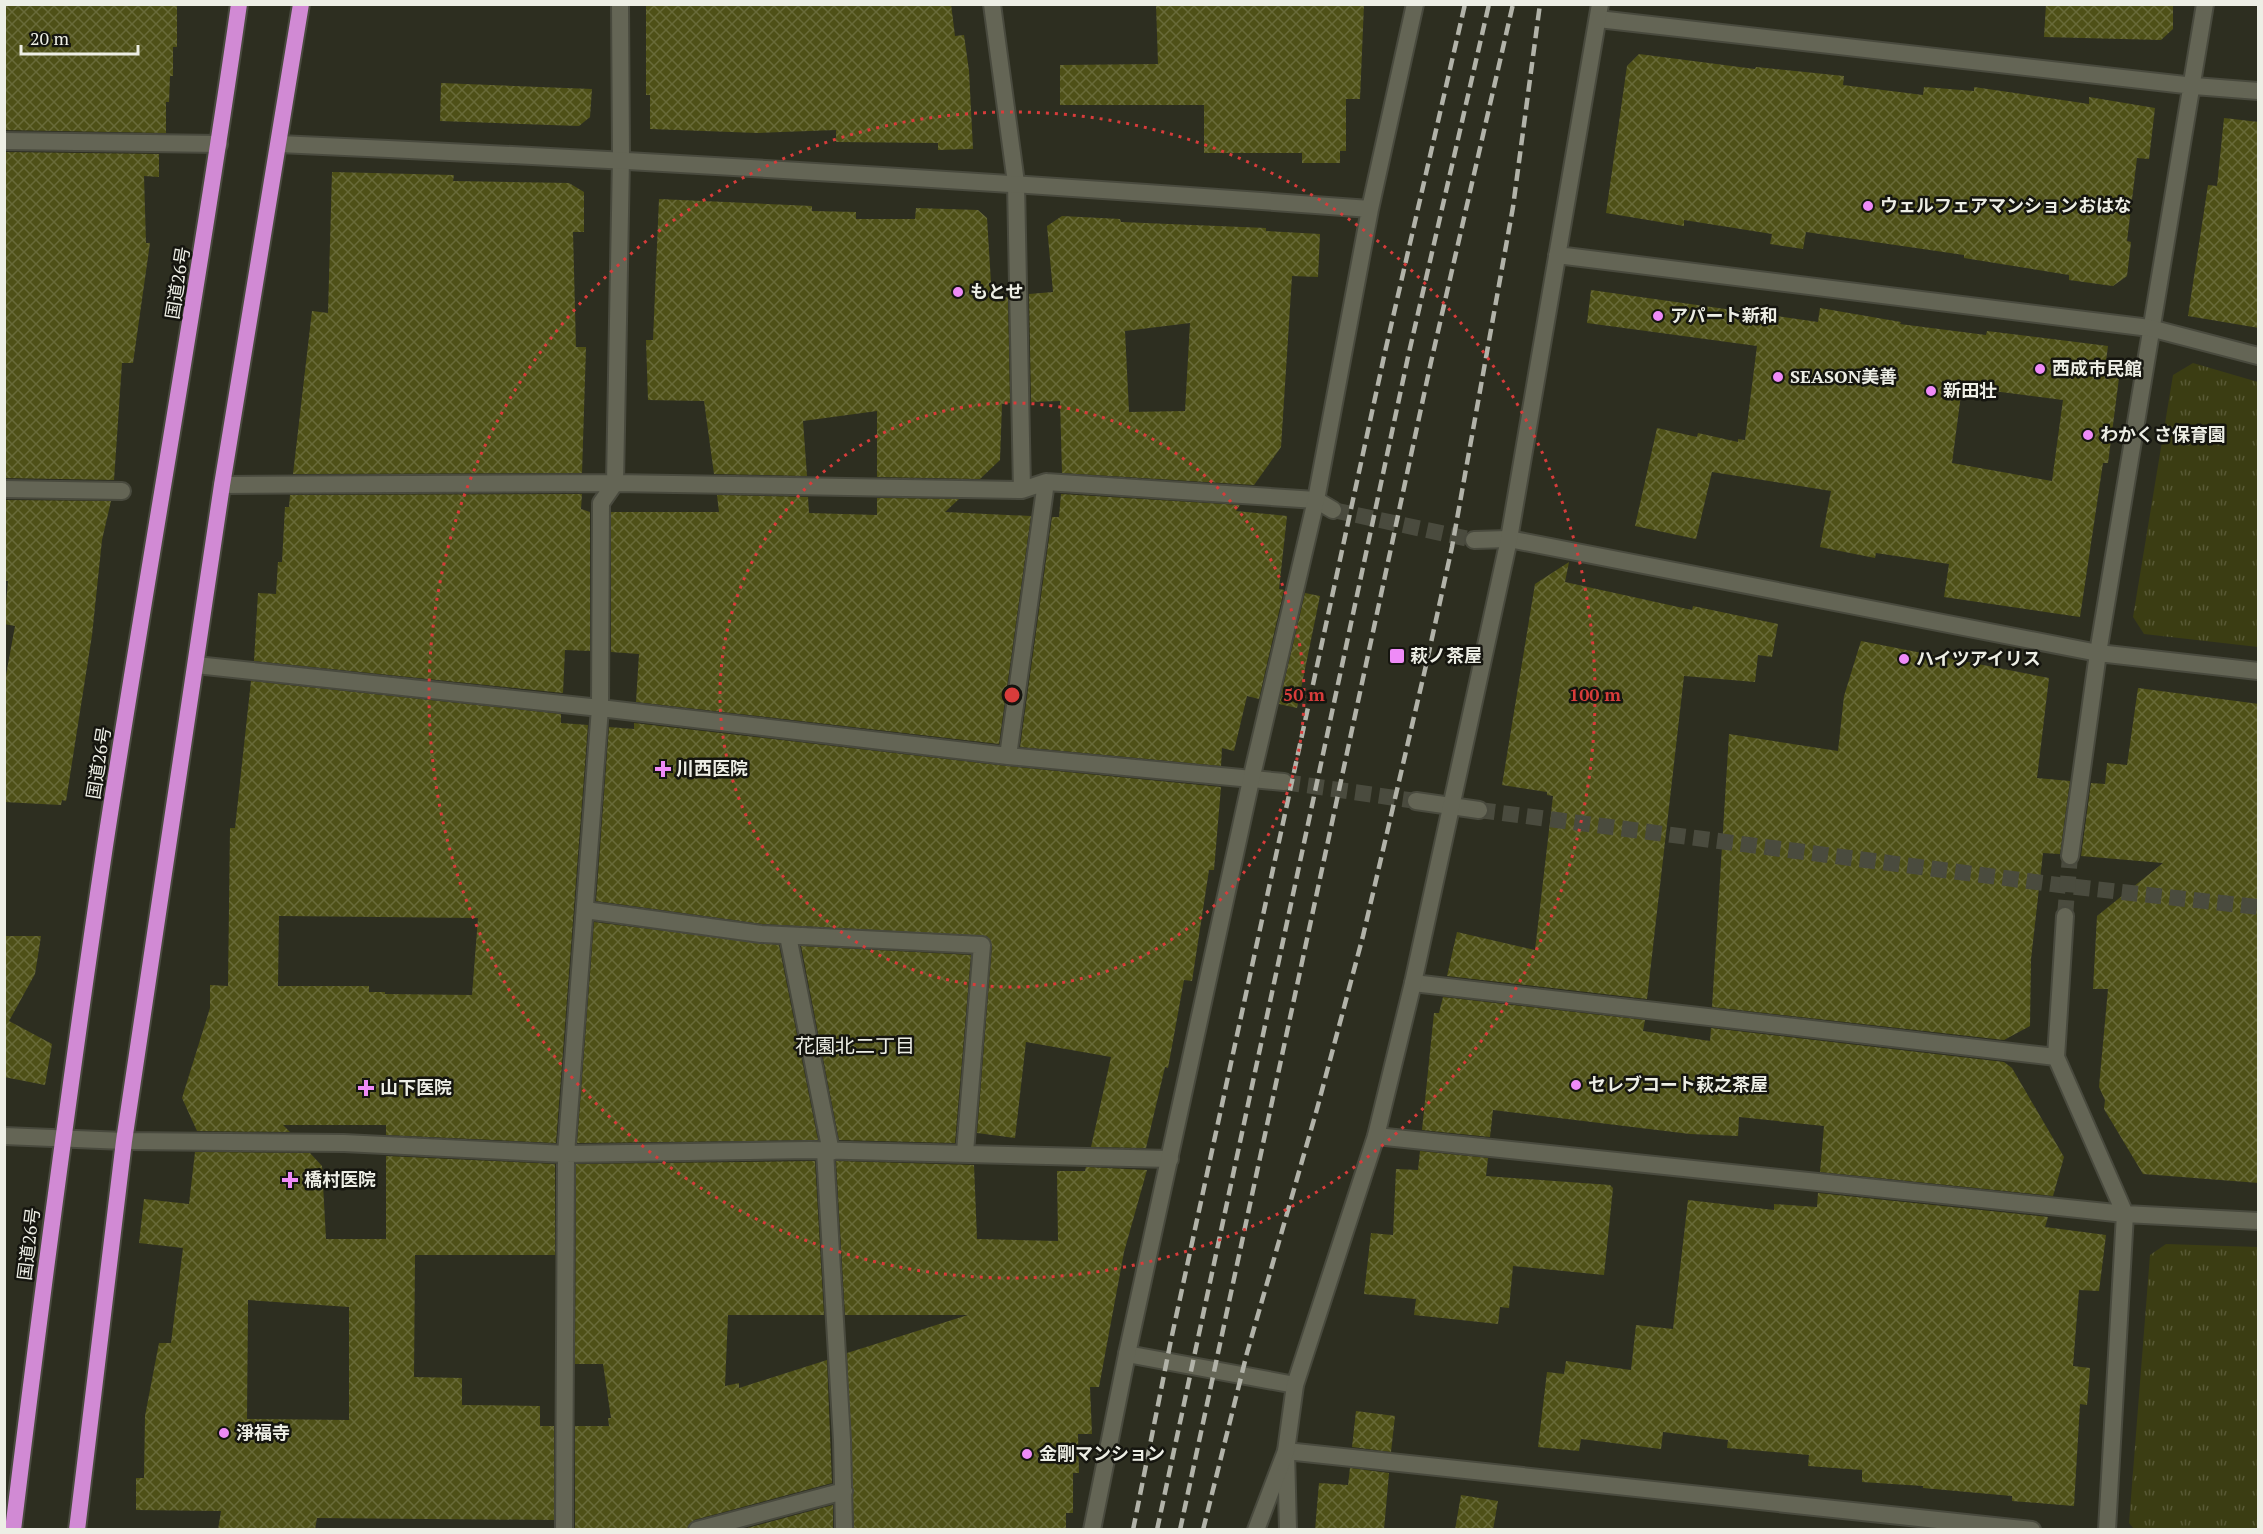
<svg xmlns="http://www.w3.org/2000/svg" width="2263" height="1534" font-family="'PT Serif','Noto Sans JP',serif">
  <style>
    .grass { fill: url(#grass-tufts) }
    .building { fill: url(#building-cross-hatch); fill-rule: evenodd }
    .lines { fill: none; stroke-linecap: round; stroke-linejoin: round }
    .pedestrian-tunnel { stroke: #4a4b3e; stroke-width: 16; stroke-dasharray: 16 8; stroke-linecap: butt }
    .minor-tunnel { stroke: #4a4b3e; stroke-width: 16; stroke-dasharray: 16 8; stroke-linecap: butt }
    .service-casing { stroke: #494a3e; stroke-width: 20 }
    .pedestrian-casing { stroke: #494a3e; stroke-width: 20 }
    .minor-casing { stroke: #494a3e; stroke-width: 20 }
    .tertiary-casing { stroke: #494a3e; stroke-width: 20 }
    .trunk-casing { stroke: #494a3e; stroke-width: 20 }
    .service { stroke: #646555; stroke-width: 16 }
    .pedestrian { stroke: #646555; stroke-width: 16 }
    .minor { stroke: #646555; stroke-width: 16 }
    .tertiary { stroke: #646555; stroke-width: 16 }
    .trunk { stroke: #d18ad4; stroke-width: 16 }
    .rail { stroke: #b2b3a9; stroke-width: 4.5; stroke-dasharray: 12 6; stroke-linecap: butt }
    .ring { fill: none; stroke: #d83c3b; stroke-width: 3; stroke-dasharray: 3 6 }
    .poi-dot { fill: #ef8bf7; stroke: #15150f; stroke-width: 2 }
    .labels { text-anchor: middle; stroke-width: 5; stroke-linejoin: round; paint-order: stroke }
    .poi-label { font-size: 18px; font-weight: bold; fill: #edeee5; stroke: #15150f; text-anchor: start }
    .street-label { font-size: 18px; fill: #edeee5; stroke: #15150f }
    .neighbourhood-label { font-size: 20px; fill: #edeee5; stroke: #15150f }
    .centre { fill: #d83c3b; stroke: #15150f; stroke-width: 3 }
    .ring-label { font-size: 18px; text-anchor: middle; font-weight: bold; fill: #d83c3b; stroke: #15150f; stroke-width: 5; stroke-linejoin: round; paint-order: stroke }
  </style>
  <defs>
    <pattern id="grass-tufts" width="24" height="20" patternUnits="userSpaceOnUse" patternTransform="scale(1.5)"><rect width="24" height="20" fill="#3b3d13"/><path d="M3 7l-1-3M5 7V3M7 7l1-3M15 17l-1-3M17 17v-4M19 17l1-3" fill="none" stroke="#585935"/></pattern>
    <pattern id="building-cross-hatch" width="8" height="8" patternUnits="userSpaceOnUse" patternTransform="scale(1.5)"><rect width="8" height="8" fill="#4e5017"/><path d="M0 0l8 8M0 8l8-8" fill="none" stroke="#686a39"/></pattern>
  </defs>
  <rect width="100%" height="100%" fill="#2d2e20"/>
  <path class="grass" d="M2193 363 2258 382V647L2144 634 2133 617 2173 375Z
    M2166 1244 2258 1247V1529H2134L2129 1523 2150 1255Z"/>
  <path class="building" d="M4 4H177V47H173V76H170L169 102H166V133L4 130Z
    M646 4H951L955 36 964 35 969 71 973 149 938 150V143L836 142V130L758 133 650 129V95H646Z
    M1156 4H1364L1360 99H1346V151H1340V163H1302V153H1204V105H1060V65L1158 64Z
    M2046 4H2173V29L2161 40 2044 37Z
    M1639 54 1755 69 1756 67 1844 76 1843 85 1923 95 1924 87 1974 91V87L2089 104V97L2155 108 2149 159 2137 158 2127 241 2131 242 2127 276 2113 286 2069 280V275L1964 258V255L1806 232 1803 249 1770 244 1772 234 1684 220V226L1606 213 1627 66Z
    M441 83 592 89 590 117 579 126 440 121Z
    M2224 118 2259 122V328L2188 316 2208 185 2217 186Z
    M4 152 159 154V177L144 176 146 243H150L133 363H122L114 480 4 478Z
    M332 172 454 175 453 181 569 183 584 192V232H573L576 347H586L582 473 293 474 312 311 328 313Z
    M659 199 812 206V211L856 212V219H915L916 208 978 210 987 218 992 299 1008 297 1010 403 1002 404 1000 460 980 479 877 477V411L803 421 807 476 714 474 704 401 648 400 646 340H653Z
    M1062 216 1120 219 1121 222 1266 228V231L1320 234 1318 277 1292 276 1281 447 1254 485 1062 473 1060 401 1031 402 1029 294 1053 292 1047 226ZM1190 323 1185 411 1129 412 1125 331Z
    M1591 290 1818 322 1820 308 1901 322 1900 324 1986 335 1987 331 2108 346 2104 376 2119 378 2108 463H2103L2080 617 1944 597 1949 564 1876 553 1875 558 1820 547 1831 491 1712 472 1696 539 1635 526 1657 428 1697 437 1698 433 1738 442V439L1745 440 1757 346 1587 323ZM1962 387 2063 400 2052 481 1952 463Z
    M582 494 581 509 590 512V651L565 650 563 693 254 661 258 593 276 594 278 562H282L285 507H289L290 495Z
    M1061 494 1240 505 1236 511 1287 516 1279 589 1284 590 1259 699 1247 696 1234 751 1222 748 1221 766 1020 747 1052 517H1059Z
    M717 495 808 497 809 513 877 515V498L959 499 945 512 1031 516 999 744 636 702 639 654 611 652V512H719Z
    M4 500 111 501 102 540 92 635 66 801 62 800 61 805 4 802V686L15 626 4 624 8 581H4Z
    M1569 562 1565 582 1692 610 1693 606 1778 624 1772 657 1758 655 1755 682 1684 676 1647 999 1447 976 1457 932 1535 950 1553 796 1547 795V792L1502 785 1535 584Z
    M1305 593 1320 596 1297 708 1279 704Z
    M1861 641 2049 678 2037 778 2070 781 2060 854 2043 853 2031 959 2030 1026 2004 1040 1712 1007 1729 734 1838 751 1844 696Z
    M251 681 561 714V723L588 725 556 1143 386 1135V1125H283L290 1132 197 1131 182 1098 210 1008V985L228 986 230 828H235ZM279 916 478 918 472 995 385 994V992H369V986H278Z
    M2138 688 2259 704V1183L2143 1174 2104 1109 2105 1100 2099 1087 2108 989H2093L2097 916 2163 863 2081 856 2091 783 2105 784 2107 763 2127 765Z
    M634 723 1007 766 1221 787 1214 870H1209L1192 981 1184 980 1168 1068 1165 1067 1146 1148 1091 1147 1111 1057 1026 1042 1015 1138 977 1133 992 946 987 936 762 924 596 901 609 727 634 729Z
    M594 922 779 945 818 1140 577 1143Z
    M4 936H41L35 974 9 1021 52 1044 45 1085 4 1077Z
    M801 946 971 955 955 1143 839 1140Z
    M1443 997 1645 1020 1643 1031 1710 1041 1711 1028 2004 1062 2012 1068 2064 1157 2053 1196 1820 1172 1824 1126 1739 1117 1738 1136 1690 1134 1493 1110 1490 1137 1422 1130 1434 1013H1439Z
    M1420 1151 1488 1158 1486 1176 1610 1185 1613 1188 1604 1275 1513 1266 1509 1308 1500 1307 1498 1324 1414 1315 1416 1299 1364 1294 1371 1233 1393 1235 1396 1169 1418 1170Z
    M195 1152 310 1153 322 1166 326 1239H386V1156L555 1164V1255H415L414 1377 462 1378V1405L540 1406V1426H554V1520L317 1518 315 1530H218L221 1511 136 1510V1478H144L145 1416 159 1343H171L183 1248 139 1243 144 1199 189 1204ZM248 1300 349 1307V1420L247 1419Z
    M815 1161 824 1315H728L725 1386 739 1383V1388L827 1360 832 1483 694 1520 687 1530H575V1426H609L608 1418H611L603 1364H575L576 1164Z
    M836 1161 974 1165 977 1239 1058 1241 1057 1171H1085L1086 1167 1147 1170 1124 1252 1099 1387H1090L1092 1434H1078L1079 1473H1073V1513H1066V1530H854L847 1353 968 1315H845Z
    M1818 1193 2048 1217 2045 1227 2106 1235 2099 1291 2079 1290 2073 1366 2090 1368 2087 1405 2080 1404 2074 1506 2012 1501V1496L1923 1488V1486L1862 1482V1470L1808 1466 1809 1455 1727 1448 1728 1440 1663 1432 1661 1449 1581 1439 1579 1451 1538 1447 1547 1372 1564 1374 1566 1361 1631 1370 1636 1325 1673 1329 1688 1200 1774 1210V1204L1817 1207Z
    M1356 1411 1395 1416 1391 1452 1352 1447Z
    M1350 1468 1389 1473 1384 1530H1315L1319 1483 1348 1485Z
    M1461 1495 1498 1501 1493 1530H1455Z
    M833 1505V1530H740Z"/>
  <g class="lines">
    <path class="pedestrian-tunnel" d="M1479 810 2067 886 2258 907"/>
    <path class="minor-tunnel" d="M1333 510 1474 540
      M1284 782 1416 801
      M2065 916 2070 856"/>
    <g class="service-casing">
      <path id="service" d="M4 141 219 144"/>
    </g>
    <g class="pedestrian-casing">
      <path id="pedestrian" d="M4 489 122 491"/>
    </g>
    <g class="minor-casing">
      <path id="minor" d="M992 4 1016 183 1022 490
        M1598 19 2194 86 2258 91
        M222 485 615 483 1022 490 1046 482 1316 500 1333 510
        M1474 540 1509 539 2098 653 2258 671
        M196 665 600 708 1008 756 1284 782
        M1008 756 1046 482
        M1416 801 1479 810
        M2070 856 2098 653 2205 4
        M585 910 761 934 982 945 965 1152
        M2065 916 2056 1057 2125 1214 2107 1530
        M788 936 831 1152
        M1413 983 2056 1057
        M4 1136 124 1141 344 1143 566 1154 810 1150 1170 1159
        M1376 1136 2125 1214 2258 1221
        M825 1151 842 1440 844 1530
        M1127 1354 1295 1385
        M564 1530 566 1154 600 708 601 503 615 483 621 159 620 4
        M697 1530 844 1491
        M1288 1530 1286 1451 2032 1530"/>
    </g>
    <g class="tertiary-casing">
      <path id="tertiary" d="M279 144C643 160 1007 182 1370 209
        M1557 255 2150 328 2258 356
        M1092 1530 1127 1354 1251 780 1316 500 1370 209 1415 4
        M1256 1530 1286 1451 1295 1385 1376 1136 1413 983 1509 539 1600 4"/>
    </g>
    <g class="trunk-casing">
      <path id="trunk" d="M13 1530C41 1301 71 1074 105 846 148 565 199 286 239 4
        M77 1530 124 1141 222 485 301 4"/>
    </g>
    <use href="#service" class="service"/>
    <use href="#pedestrian" class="pedestrian"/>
    <use href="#minor" class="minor"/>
    <use href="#tertiary" class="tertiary"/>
    <use href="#trunk" class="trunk"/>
    <path class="rail" d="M1133 1530 1171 1340 1385 352 1465 4
      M1157 1530 1408 357 1489 4
      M1180 1530 1431 362 1513 4
      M1203 1530 1247 1353 1317 1109 1363 936 1427 661 1452 547 1513 207 1540 4"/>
  </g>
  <g class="ring">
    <circle cx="1012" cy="695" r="292"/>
    <circle cx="1012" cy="695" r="583"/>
  </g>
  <g class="poi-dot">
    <circle cx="1868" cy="206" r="6"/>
    <circle cx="958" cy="292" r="6"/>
    <circle cx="1658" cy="316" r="6"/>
    <circle cx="2040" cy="369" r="6"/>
    <circle cx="1778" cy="377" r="6"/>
    <circle cx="1931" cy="391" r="6"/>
    <circle cx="2088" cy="435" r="6"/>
    <rect x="1389" y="648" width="16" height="16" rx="3"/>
    <circle cx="1904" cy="659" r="6"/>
    <path d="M660 760h6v6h6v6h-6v6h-6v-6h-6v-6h6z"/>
    <circle cx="1576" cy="1085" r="6"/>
    <path d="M363 1079h6v6h6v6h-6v6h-6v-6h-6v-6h6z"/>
    <path d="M287 1171h6v6h6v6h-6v6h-6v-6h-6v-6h6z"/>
    <circle cx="224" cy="1433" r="6"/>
    <circle cx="1027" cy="1454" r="6"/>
  </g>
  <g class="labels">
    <g class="poi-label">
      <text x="1880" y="212">ウェルフェアマンションおはな</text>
      <text x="970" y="298">もとせ</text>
      <text x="1670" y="322">アパート新和</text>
      <text x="2052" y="375">西成市民館</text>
      <text x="1790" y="383">SEASON美善</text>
      <text x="1943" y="397">新田壮</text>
      <text x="2100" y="441">わかくさ保育園</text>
      <text x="1410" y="662">萩ノ茶屋</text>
      <text x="1916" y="665">ハイツアイリス</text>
      <text x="676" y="775">川西医院</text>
      <text x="1588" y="1091">セレブコート萩之茶屋</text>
      <text x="380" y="1094">山下医院</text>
      <text x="304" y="1186">橋村医院</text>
      <text x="236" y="1439">淨福寺</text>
      <text x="1039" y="1460">金剛マンション</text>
    </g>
    <g class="street-label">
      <text transform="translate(178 283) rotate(-81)" y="6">国道26号</text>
      <text transform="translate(99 763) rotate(-81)" y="6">国道26号</text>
      <text transform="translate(29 1244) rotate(-83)" y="6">国道26号</text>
    </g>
    <g class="neighbourhood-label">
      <text x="855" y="1053">花園北二丁目</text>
    </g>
  </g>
  <circle cx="1012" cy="695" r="9" class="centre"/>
  <g class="ring-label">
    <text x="1304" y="701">50 m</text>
    <text x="1595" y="701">100 m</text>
  </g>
  <rect width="2263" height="1534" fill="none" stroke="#edeee5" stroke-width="12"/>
  <path d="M21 45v9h117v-9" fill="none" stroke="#edeee5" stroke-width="3"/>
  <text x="30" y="45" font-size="18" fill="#edeee5" stroke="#15150f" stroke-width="4.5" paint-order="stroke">20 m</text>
</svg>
